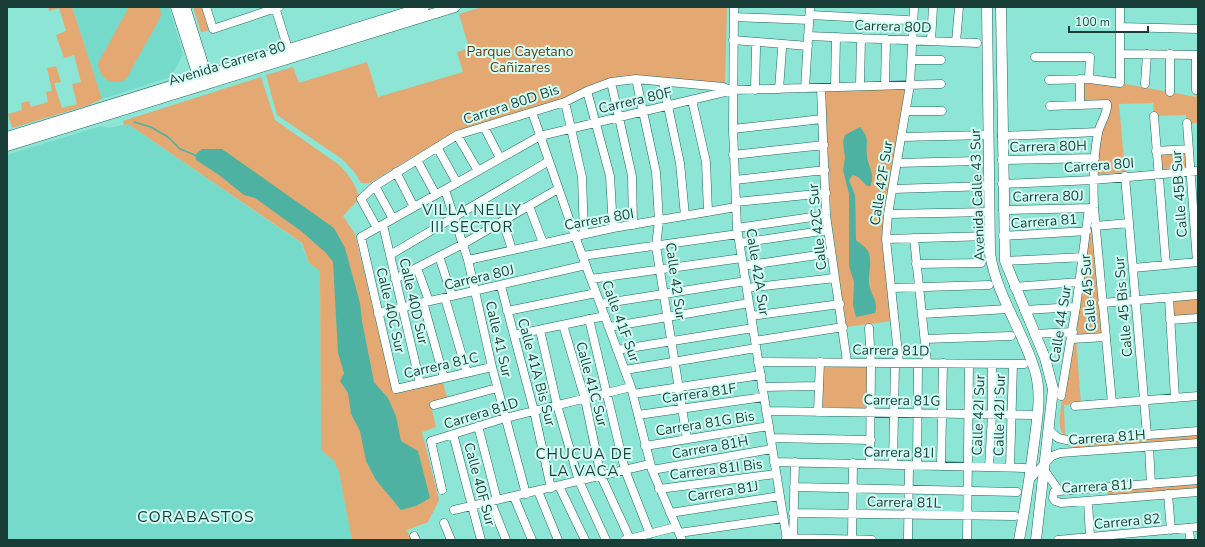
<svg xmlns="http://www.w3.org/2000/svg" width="1205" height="547" font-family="'Nunito Sans',sans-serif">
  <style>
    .built { fill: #75dac9 }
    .green { fill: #e4a873 }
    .water { fill: #4eb2a3 }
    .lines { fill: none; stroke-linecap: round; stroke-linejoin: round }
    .stream { stroke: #4eb2a3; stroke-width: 1.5 }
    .minor-casing { stroke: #22685e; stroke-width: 9 }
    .major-casing { stroke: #22685e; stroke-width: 11 }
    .minor { stroke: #fff; stroke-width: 8 }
    .major { stroke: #fff; stroke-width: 10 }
    .labels { text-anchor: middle; stroke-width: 4; stroke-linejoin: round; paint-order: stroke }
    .street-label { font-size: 14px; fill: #193e38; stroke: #d3fdf4 }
    .park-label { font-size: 14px; fill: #633b14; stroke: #d3fdf4 }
    .neighbourhood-label { font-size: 15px; letter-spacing: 1px; fill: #193e38; stroke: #d3fdf4 }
    .quarter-label { font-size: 16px; letter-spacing: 1px; fill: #193e38; stroke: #d3fdf4 }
  </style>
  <rect width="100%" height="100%" fill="#8de5d6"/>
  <path class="built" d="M72 7H169L183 54 171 77 102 99Z
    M128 124 301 243 309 263 320 271 321 449 334 461 339 472 352 540H7V155L101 126 108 128Z"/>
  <path class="green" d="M48 7H72L102 99 89 105 12 128 8 114 22 110 21 103 29 101 31 107 48 102 46 92 52 91 47 68 56 66 61 82 54 83 62 108 77 104 72 84 81 82 74 55 64 58 56 35 66 31 59 8 49 11Z
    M129 7H160L161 16 126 79C112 87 99 79 98 63Z
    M193 7H203L210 30 201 32Z
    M482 7H727L725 83 717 85 625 75 611 79 555 103 451 134 370 183H361L355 173 342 159 277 115 266 75 293 67 299 83 367 62 378 97 463 72 457 52 469 48 459 14Z
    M261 77 275 120 338 164C349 174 355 184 360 198L343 216 355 234 393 392 442 380 447 397 430 402 436 427 422 432 439 500 428 522 407 530 411 540H352L339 472 334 461 321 450 320 271 309 263 302 243 128 124 124 125 123 121Z
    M1080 82 1120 83 1196 97V93H1198V123H1187L1186 115 1154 116 1153 103 1119 104 1125 172 1096 175 1101 128 1111 105 1107 100H1080Z
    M907 88 884 216 885 273 892 321 846 327 831 217 825 91Z
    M1186 150 1188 167 1161 169 1160 152Z
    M1089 208 1103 337 1076 338 1081 404 1064 405 1065 436C1057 429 1060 416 1061 407Z
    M1198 299V316L1172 318 1171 301Z
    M822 364 869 366 868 409 820 408Z
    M1198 434V440L1073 449 1072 444Z
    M1198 483V490L1108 497 1107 490Z"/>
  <path class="water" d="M860 127C871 140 865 142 867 156 868 167 876 175 870 186H867L858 177 853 175 849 180 855 195 856 240C859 243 866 247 868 251 873 260 868 273 869 283 870 294 879 301 875 313L856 317 853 305 854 282 849 266V194L843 170 845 158 843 142 845 135Z
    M202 149H222L334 228 345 248 360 303 362 321 374 382 388 398 396 416 401 441 418 451 430 498 416 506 401 510 376 480 366 461 360 431 351 414 348 393 340 381 344 373 338 353 333 262 326 253 301 231 255 198 244 195 219 175 196 160 195 155Z"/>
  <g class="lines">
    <path class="stream" d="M134 122 151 127 168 137 180 149 195 155"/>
    <g class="minor-casing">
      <path id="minor" d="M206 7 213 29 279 7
        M275 7 288 49
        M734 7 733 129 737 228 787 540
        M810 15 907 20
        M734 17 809 20
        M1121 27 1198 29
        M808 36 977 43
        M733 40 808 46
        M931 41 933 7
        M956 42 959 7
        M1120 54 1198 55
        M1170 54V92
        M1196 55V90
        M1035 57H1090L1089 79
        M912 60H941
        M636 79 656 172 659 221 656 246 687 439
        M1080 79V100
        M1049 80 1089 79 1120 83V7
        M611 82 632 176 633 225
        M663 83 680 163 685 216
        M1145 84 1147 54
        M885 85 886 39
        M860 86 861 38
        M835 87 836 37
        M805 88 810 7
        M821 88 826 215 847 362
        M779 89 782 49
        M755 90 756 48
        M587 91 610 176 613 228
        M692 100 706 162 708 212
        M565 102 582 177 584 234
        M1050 106 1107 104C1108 114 1100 123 1098 133 1093 158 1093 183 1094 208L1112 403
        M906 111H942
        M532 112 575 236 631 387 652 470 682 540
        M1154 116 1166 265
        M1187 123 1197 262
        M484 127 500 158
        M733 129 822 119
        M457 135 478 171
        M1002 136 1098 132
        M902 137 988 135
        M437 147 457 183
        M1156 151 1189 149
        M733 155 824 145
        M417 160 436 195
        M1002 160 1095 158
        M897 163 977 161
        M396 172 414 207
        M1125 176 1147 435
        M735 180 825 170
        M1002 184 1093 180 1198 171
        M375 186 393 219
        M893 189 989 186
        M445 190 468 260 492 367 526 494
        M736 202 826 193
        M529 206 543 243
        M1003 210 1094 208
        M888 214 990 212
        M503 221 512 250
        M383 225 420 383
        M1095 226 1129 223
        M377 228 361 199 375 186 457 135 565 102 587 91 611 82 636 79 723 87 731 90
        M737 228 826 215
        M1003 236 1087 231
        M914 238 927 363
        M886 239 990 236
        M740 243 828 230
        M390 255 549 161
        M439 256 452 296
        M582 256 738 234
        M468 260 613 228 736 207
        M1005 261 1084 257
        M916 264 981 263
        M743 266 831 253
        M417 268 429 301
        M1133 268 1198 262
        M395 279 463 244 558 189
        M591 279 742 258
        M501 286 534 411 551 488
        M1014 287 1080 282
        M747 288 835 278
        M892 288 989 285
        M445 298 467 373
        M1169 298 1175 398
        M423 302 444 378
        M1102 303 1198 295
        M600 304 746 281
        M1024 310 1076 307
        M507 311 596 293
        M378 313 586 265
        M922 314 1008 309
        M751 316 840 304
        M589 319 625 470 650 534
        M1170 320 1198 318
        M563 325 585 399 601 476 630 539
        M609 327 749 303
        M869 328 871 365 870 464
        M540 330 557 405 579 481 606 540
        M1034 334 1073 332
        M514 335 605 316
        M925 339 1011 336
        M1072 339 1105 337
        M755 341 843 327
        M617 350 753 328
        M758 362 1024 364
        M899 363 886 239 888 214 910 85 914 7
        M492 367 396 389 361 237 540 136 733 90 941 84
        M625 370 756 348
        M762 387 819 386
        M633 394 761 375
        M1061 396 1076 307 1089 208
        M434 405 497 388
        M1075 406 1198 396
        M766 411 1038 415
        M818 412 820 362
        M638 415 764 397
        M478 426 497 500
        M1049 430 1058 438 1071 441 1198 431
        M453 434 481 540
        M771 438 871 440
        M645 446 769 426
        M1149 447 1151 484
        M774 462 1024 468
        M893 464 895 363
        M917 465 918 363
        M941 466 943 363
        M989 467 992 415V364
        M1010 467 1013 364
        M652 470 772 449
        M1045 471 1059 491
        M1029 480 1052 456 1060 453 1198 443
        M1198 480 1059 491 1054 492 1053 498 1055 501 1061 503 1198 492
        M559 486 585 540
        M794 487 1017 492
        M659 489 776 474
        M442 490 431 441 505 418 631 387
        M538 491 558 540
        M1168 494 1171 530
        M514 497 532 540
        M1088 501 1090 537
        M491 502 506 540
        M454 510 650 464
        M670 513 780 496
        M793 513 1015 516
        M444 523 451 540
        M1189 528 1190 540
        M679 533 783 518
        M414 536 416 540
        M786 538 872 540
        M793 538 795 462
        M625 540 676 527
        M852 540 853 463
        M908 540 909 465
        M967 540 969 364
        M1058 540 1198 527"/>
    </g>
    <g class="major-casing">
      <path id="major" d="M176 7 200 82
        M185 7 208 80
        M987 7 990 254C997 296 1023 331 1035 371 1042 394 1037 420 1034 444 1030 476 1025 508 1019 540
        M1001 7 1005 261 1045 358 1053 389 1036 540
        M7 137 424 7
        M7 146 455 7"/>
    </g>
    <use href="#minor" class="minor"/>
    <use href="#major" class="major"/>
  </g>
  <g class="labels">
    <g class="street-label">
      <text transform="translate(893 26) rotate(2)" y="5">Carrera 80D</text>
      <text transform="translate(227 63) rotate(-17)" y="5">Avenida Carrera 80</text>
      <text transform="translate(635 100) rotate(-13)" y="5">Carrera 80F</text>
      <text transform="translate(511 104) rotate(-18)" y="5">Carrera 80D Bis</text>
      <text transform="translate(1048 146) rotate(-1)" y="5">Carrera 80H</text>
      <text transform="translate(1099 165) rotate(-4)" y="5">Carrera 80I</text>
      <text transform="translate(881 183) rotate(-81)" y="5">Calle 42F Sur</text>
      <text transform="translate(1179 194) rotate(-94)" y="5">Calle 45B Sur</text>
      <text transform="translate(977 195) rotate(-92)" y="5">Avenida Calle 43 Sur</text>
      <text transform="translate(1048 196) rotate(-1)" y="5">Carrera 80J</text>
      <text transform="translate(599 219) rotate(-10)" y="5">Carrera 80I</text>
      <text transform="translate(1044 221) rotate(-4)" y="5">Carrera 81</text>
      <text transform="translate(817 227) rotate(-96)" y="5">Calle 42C Sur</text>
      <text transform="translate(758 272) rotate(81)" y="5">Calle 42A Sur</text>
      <text transform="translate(479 277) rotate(-13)" y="5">Carrera 80J</text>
      <text transform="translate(676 281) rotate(82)" y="5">Calle 42 Sur</text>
      <text transform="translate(1088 293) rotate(-95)" y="5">Calle 45 Sur</text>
      <text transform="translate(414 301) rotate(77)" y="5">Calle 40D Sur</text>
      <text transform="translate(1123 307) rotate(-95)" y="5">Calle 45 Bis Sur</text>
      <text transform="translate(391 310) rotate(77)" y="5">Calle 40C Sur</text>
      <text transform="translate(621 321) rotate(70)" y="5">Calle 41F Sur</text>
      <text transform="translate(1060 324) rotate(-81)" y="5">Calle 44 Sur</text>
      <text transform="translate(499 339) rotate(77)" y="5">Calle 41 Sur</text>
      <text transform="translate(891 350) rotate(1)" y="5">Carrera 81D</text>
      <text transform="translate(441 365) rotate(-13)" y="5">Carrera 81C</text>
      <text transform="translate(537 372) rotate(75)" y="5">Calle 41A Bis Sur</text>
      <text transform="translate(592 384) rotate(75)" y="5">Calle 41C Sur</text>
      <text transform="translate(699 393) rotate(-8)" y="5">Carrera 81F</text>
      <text transform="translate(902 400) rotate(1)" y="5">Carrera 81G</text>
      <text transform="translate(481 413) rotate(-17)" y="5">Carrera 81D</text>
      <text transform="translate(978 415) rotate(-88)" y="5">Calle 42I Sur</text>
      <text transform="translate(999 415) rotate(-89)" y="5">Calle 42J Sur</text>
      <text transform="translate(705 423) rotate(-9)" y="5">Carrera 81G Bis</text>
      <text transform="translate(1107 437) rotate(-4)" y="5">Carrera 81H</text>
      <text transform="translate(710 447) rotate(-10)" y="5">Carrera 81H</text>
      <text transform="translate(899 452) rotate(1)" y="5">Carrera 81I</text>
      <text transform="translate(716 469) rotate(-7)" y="5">Carrera 81I Bis</text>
      <text transform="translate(480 484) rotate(75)" y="5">Calle 40F Sur</text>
      <text transform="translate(1097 486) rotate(-3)" y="5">Carrera 81J</text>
      <text transform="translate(723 491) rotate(-9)" y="5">Carrera 81J</text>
      <text transform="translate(904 502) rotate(1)" y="5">Carrera 81L</text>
      <text transform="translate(1127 521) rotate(-5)" y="5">Carrera 82</text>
    </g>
    <g class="park-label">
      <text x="520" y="56">Parque Cayetano<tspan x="520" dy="16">Cañizares</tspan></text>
    </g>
    <g class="neighbourhood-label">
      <text x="472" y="215">VILLA NELLY<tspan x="472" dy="17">III SECTOR</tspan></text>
      <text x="584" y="459">CHUCUA DE<tspan x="584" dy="17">LA VACA</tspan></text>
    </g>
    <g class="quarter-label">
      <text x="196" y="522">CORABASTOS</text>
    </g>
  </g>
  <rect width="1205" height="547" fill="none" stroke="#193e38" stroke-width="16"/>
  <path d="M1069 26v6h79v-6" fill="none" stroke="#193e38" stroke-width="2"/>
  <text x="1075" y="26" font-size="12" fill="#193e38" stroke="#d3fdf4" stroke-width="3" paint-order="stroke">100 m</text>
</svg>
